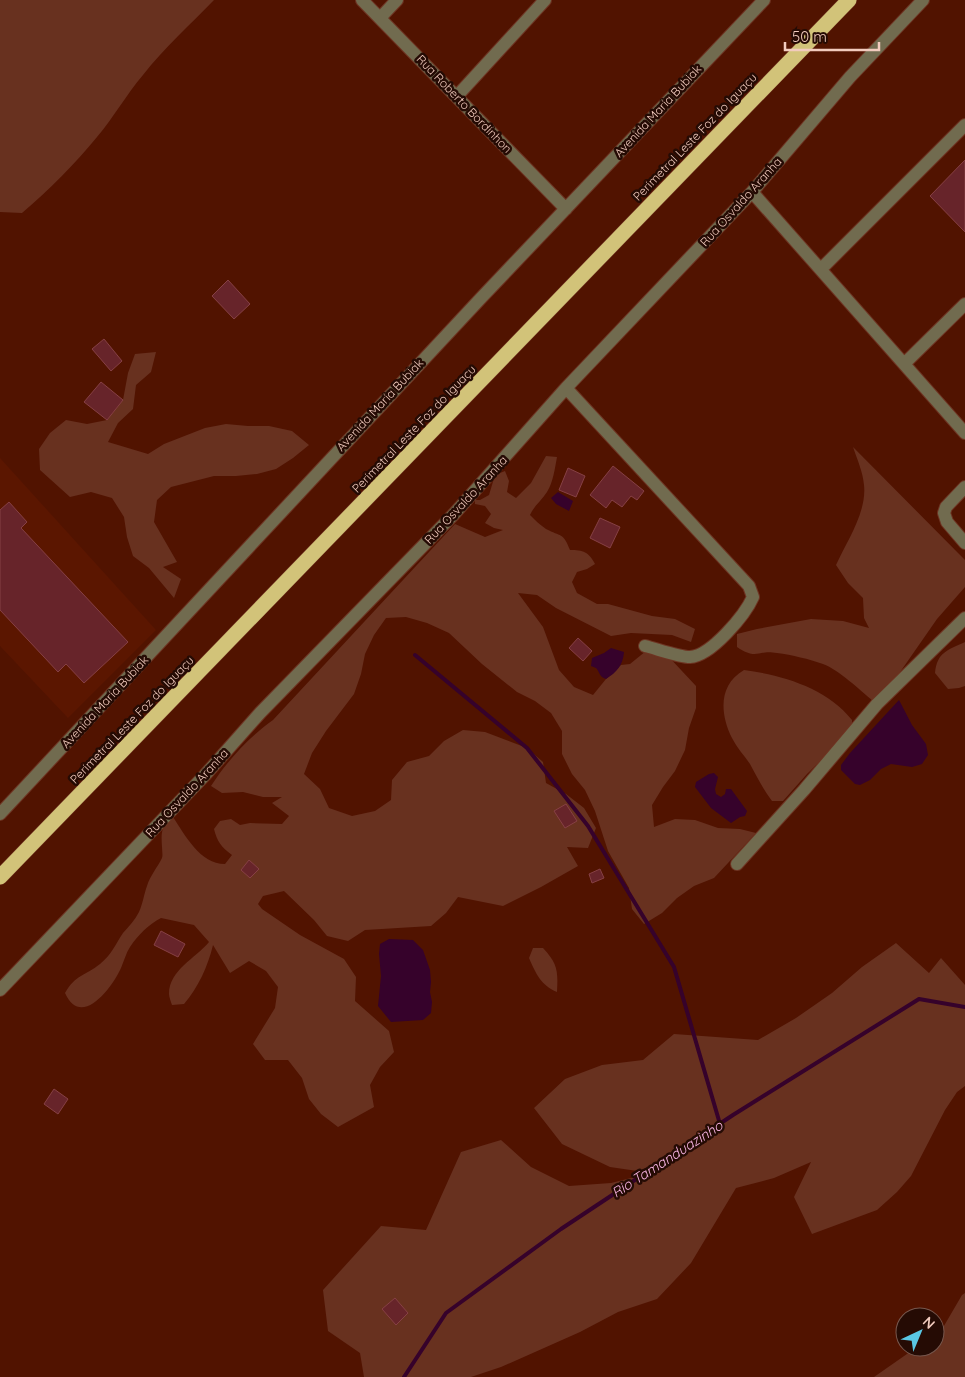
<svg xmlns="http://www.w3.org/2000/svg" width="965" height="1377" font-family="Quicksand,sans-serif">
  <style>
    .built { fill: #5b1600 }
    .green { fill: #68311f }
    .water { fill: #36022b }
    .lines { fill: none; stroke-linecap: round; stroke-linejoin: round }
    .stream { stroke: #36022b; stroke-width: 4 }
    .building { fill: #67242a; stroke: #864044 }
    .minor-casing { stroke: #6e3422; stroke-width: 14 }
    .highway-casing { stroke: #6e3422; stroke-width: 16 }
    .minor { stroke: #716b4f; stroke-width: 12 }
    .highway { stroke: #d2c379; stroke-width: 15 }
    .labels { text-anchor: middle; stroke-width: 5; stroke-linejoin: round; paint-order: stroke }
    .street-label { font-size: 12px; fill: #f2cbbe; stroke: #250b04 }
    .water-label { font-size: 14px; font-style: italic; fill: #fbb6e6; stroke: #250b04 }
  </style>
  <rect width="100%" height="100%" fill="#511300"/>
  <path class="built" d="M0 458 156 630 68 718 0 646Z"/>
  <path class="green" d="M0 0H214C190 25 164 48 143 75 126 95 114 117 97 137 75 164 49 190 22 213L0 212Z
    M156 352 151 372 136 385 133 409 118 423 108 442 148 454 164 444 205 428 226 424 248 426H269L292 431 309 445 293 458 276 469 257 474 236 476H214L171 487 157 500 154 522 177 562 163 567 181 579 174 598 149 568 133 556 127 537 124 517 112 498 91 492 70 497 40 470 39 449 50 433 66 420 87 424 107 420 123 400 128 373 135 354Z
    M853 447 965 560V587L937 619 889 688 873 701C860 690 839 670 823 664 809 659 792 655 777 653 757 649 758 661 737 647V634L757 629 811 619 843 621 869 628 864 618 863 598 848 583 836 565C847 541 867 512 864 485 863 472 857 459 853 447Z
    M546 456 557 457C555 468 553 483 547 492 541 501 534 506 530 515 535 520 540 525 546 529 561 537 563 532 570 550 583 550 589 552 595 564L587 569 577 572 572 582 577 593 597 604H608L652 616 675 619 695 629 691 642 672 635 631 633 611 636 556 608 537 595 518 593 543 627 559 670 574 687 593 695 606 679 621 665 630 664 646 651 667 655 696 686V708L689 728 685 750 675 771 663 787 652 805 654 827 675 819 695 820 718 828 740 829 756 833 714 878 694 886 677 898 662 913 644 924 632 909 629 888 608 851 595 811 585 790 572 774 562 754V731L551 713 535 701 517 692 482 664 449 633 427 623 406 617 386 618 374 635 365 654 361 674 354 694 326 731 312 753 304 774 320 789 329 808 352 816 375 811 391 800 392 780 407 762 429 756 444 741 463 730 485 732 527 748 543 762 546 783 566 794 584 808 596 828 588 848 567 847 578 866 541 887 503 906 458 897 446 913 431 926 365 930 348 941 327 936 314 920 284 891 263 896 258 904 262 909 300 935 344 959 356 977 355 1001 389 1031 394 1052 380 1067 370 1085 374 1107 338 1127 321 1114 309 1099 302 1078 288 1060H265L253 1044 275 1008 278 987 266 971 249 961 230 973 213 945C208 966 198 988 184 1004L172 1005C171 1002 169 997 169 994 169 970 196 958 209 942L194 925 161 918C149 924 138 935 130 947 126 953 124 961 121 968 112 988 81 1029 65 993 76 974 85 976 100 964 112 954 115 945 123 933 129 926 135 920 139 912 143 903 144 894 147 886 150 876 157 868 162 858 163 855 162 851 162 847 161 832 161 826 173 817 185 835 200 864 225 864L232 855C221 847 217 841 214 829L220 821 231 819 240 825 250 823 282 824 289 816 272 803 282 797H263L243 792 222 793 211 786C227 761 249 737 273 720L455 524 485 537 503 530 494 528 485 523 491 514 485 506 475 504V500H480L489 495 495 475 505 471 509 481 507 492 516 498 531 483Z
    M965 642V686L959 688 948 689 935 673C937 652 948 650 965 642Z
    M744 670C782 675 827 688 852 720V730L807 774 783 801H772C763 789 757 777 750 764 744 755 737 748 732 738 720 714 718 685 744 670Z
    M896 943 929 973 941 958 965 985V1086L957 1092 945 1110 911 1176 897 1192 877 1210 812 1234 794 1197 811 1162 774 1178 736 1188 691 1263 657 1299 618 1312 580 1332 501 1367 471 1377H364L360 1353 328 1331 323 1290 381 1226 426 1230 461 1152 501 1140 531 1167 569 1186 611 1183 651 1173 610 1167 562 1144 534 1108 565 1079 602 1065 643 1060 674 1034 758 1040 796 1018 832 993 862 967Z
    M533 948H543C558 964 558 971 557 992 541 985 536 974 529 958Z
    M965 1293V1377H874L917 1347H935V1335L941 1331 962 1295Z"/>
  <path class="water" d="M558 492 573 501 569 511 556 504 551 498Z
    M611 648 624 652C623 665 617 672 606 679 599 677 600 672 596 668L591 666 592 658 604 653Z
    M899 700 912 725 926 744 928 755 922 764 912 767 891 764 881 769 870 780 860 785 855 784 841 770V765L850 753Z
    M714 773 718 777 715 789 716 794 721 797 725 794 726 789H731L747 811 745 816 740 817 731 823 711 808 695 787 696 782 709 774Z
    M389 939 413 940 423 950 430 970 431 982 430 992 432 1002 431 1013 423 1020 391 1022 378 1006 381 976 379 954 380 944Z"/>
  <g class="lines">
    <path class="stream" d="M415 655 527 748 588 826 674 967 720 1124
      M404 1377 446 1313 561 1229 733 1115 919 999 965 1007"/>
  </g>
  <path class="building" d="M965 160V232L930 196Z
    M228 280 250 304 234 319 212 296Z
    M104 339 122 361 111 371 92 349Z
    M101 382 123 400 107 420 84 402Z
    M613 466 644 491 637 500 631 496 622 507 612 500 606 508 590 495Z
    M568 468 585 476 576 497 559 490Z
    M9 502 27 522 21 528 128 642 84 683 66 664 58 672 0 610V510Z
    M600 518 620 527 610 548 590 538Z
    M578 638 592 651 583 661 569 648Z
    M566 804 577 821 565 828 554 811Z
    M249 860 259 869 250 878 241 870Z
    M600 869 604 878 592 883 589 874Z
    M161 931 185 944 178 957 154 945Z
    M54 1089 68 1099 58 1114 44 1104Z
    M395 1298 408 1313 396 1325 382 1309Z"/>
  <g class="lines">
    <g class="minor-casing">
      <path id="minor" d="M362 0 566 209
        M380 18 397 0
        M457 96 545 0
        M752 192 965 433
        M821 269 965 125
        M905 363 965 304
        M566 388 749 586 753 597C745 615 711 656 690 657 679 657 657 649 645 646
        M965 487 946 507 944 513 947 522 965 543
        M0 814 481 298 764 0
        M737 864 804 790 877 704 965 618
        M0 990 205 775 260 713 454 514 566 388 752 192 850 77 923 0"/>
    </g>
    <g class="highway-casing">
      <path id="highway" d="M0 877 849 0"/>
    </g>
    <use href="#minor" class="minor"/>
    <use href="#highway" class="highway"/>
  </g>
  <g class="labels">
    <g class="street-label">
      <text transform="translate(464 104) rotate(46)" y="4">Rua Roberto Bordinhon</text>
      <text transform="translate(658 111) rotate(-47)" y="4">Avenida Maria Bubiak</text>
      <text transform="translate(695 137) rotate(-46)" y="4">Perimetral Leste Foz do Iguaçu</text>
      <text transform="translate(741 202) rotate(-48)" y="4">Rua Osvaldo Aranha</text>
      <text transform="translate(380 405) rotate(-47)" y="4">Avenida Maria Bubiak</text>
      <text transform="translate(414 429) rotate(-46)" y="4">Perimetral Leste Foz do Iguaçu</text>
      <text transform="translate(466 500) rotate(-47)" y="4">Rua Osvaldo Aranha</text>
      <text transform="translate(105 702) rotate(-47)" y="4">Avenida Maria Bubiak</text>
      <text transform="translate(132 720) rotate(-46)" y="4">Perimetral Leste Foz do Iguaçu</text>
      <text transform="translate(187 793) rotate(-47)" y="4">Rua Osvaldo Aranha</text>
    </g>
    <g class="water-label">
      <text transform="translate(667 1159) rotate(-33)" y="5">Rio Tamanduazinho</text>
    </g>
  </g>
  <g transform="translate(920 1332) rotate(44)"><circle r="24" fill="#250b04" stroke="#77584e"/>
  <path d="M0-4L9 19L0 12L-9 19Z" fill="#5ac8e5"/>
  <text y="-8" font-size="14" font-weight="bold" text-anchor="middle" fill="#f2cbbe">N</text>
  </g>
  <path d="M785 42v8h94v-8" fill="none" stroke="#f2cbbe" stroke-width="2.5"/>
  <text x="792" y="42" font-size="15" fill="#f2cbbe" stroke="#250b04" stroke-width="4" paint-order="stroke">50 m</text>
</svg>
